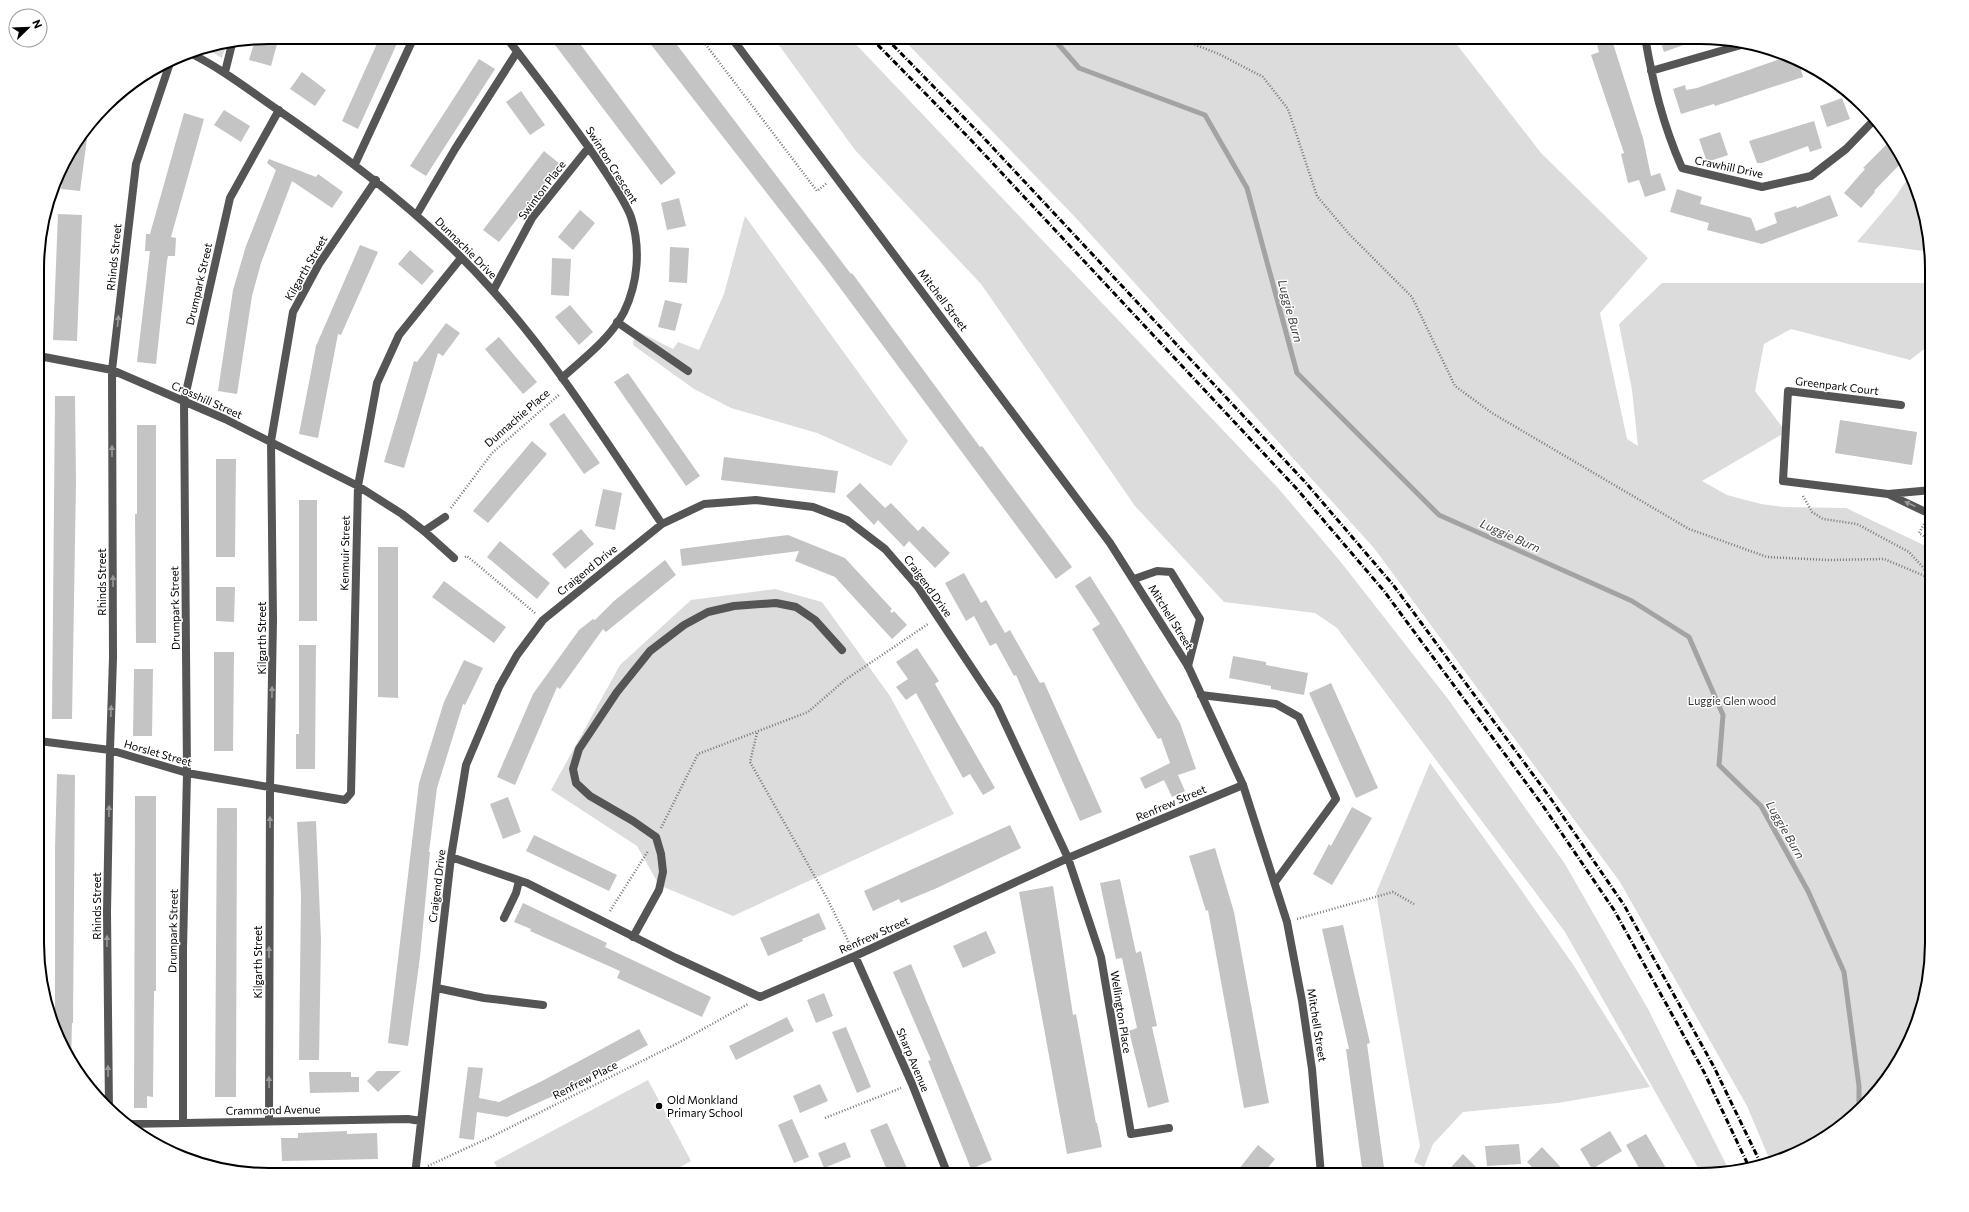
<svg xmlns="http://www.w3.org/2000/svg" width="1969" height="1212" font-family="Commissioner,sans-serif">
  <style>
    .green { fill: #dcdcdc }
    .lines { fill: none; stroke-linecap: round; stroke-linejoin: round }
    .stream { stroke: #a3a3a3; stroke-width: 5 }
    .building { fill: #c4c4c4 }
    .path { stroke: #777; stroke-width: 2.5; stroke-dasharray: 1 2; stroke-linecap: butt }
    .service { stroke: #555; stroke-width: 8 }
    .minor { stroke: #555; stroke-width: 8 }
    .tertiary { stroke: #555; stroke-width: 8 }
    .rail { stroke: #000; stroke-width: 3; stroke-dasharray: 6 2 1 2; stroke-linecap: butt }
    .oneway { fill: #999 }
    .poi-dot { fill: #000; stroke: #fff; stroke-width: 1.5 }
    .labels { text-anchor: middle; stroke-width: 3; stroke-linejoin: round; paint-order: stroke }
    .street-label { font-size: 11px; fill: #000; stroke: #fff }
    .park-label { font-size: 11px; fill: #333; stroke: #fff }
    .poi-label { font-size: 11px; fill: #000; stroke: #fff; text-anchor: start }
    .water-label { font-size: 12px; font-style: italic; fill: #444; stroke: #fff }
    .rim { fill: none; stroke: #000; stroke-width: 2 }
  </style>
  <rect width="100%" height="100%" fill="#fff"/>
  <path class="green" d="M773 37H849L1278 488 1340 561 1448 699 1565 864 1648 1009 1730 1172 1702 1175 1565 932 1337 628 1315 613 1224 602 1135 506 981 284 855 150Z
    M901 37H1451L1541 153 1648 258 1600 313 1627 439 1638 446 1632 390 1619 324 1662 283H1932V343L1910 360 1791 329 1764 344 1755 391 1786 432 1702 481 1727 495 1761 504 1785 507 1846 508 1932 549V958L1920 1017 1893 1072 1864 1107 1816 1144 1771 1163 1747 1106 1620 882 1374 548 1075 217Z
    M226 45 222 58 206 49Z
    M1910 175 1924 209 1931 252 1857 242 1896 196Z
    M745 216 908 441 891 466 817 433 731 408 694 389 633 345 635 330 673 349 678 342 699 350 724 294Z
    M775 589 822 602 890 696 954 814 733 916 659 885 637 846 551 790 620 665 691 600Z
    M1430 763 1522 891 1574 966 1650 1087 1558 1103 1463 1112 1433 1144 1424 1167 1414 1162 1420 1146 1376 893Z
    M648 1080 691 1161 666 1175H501L494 1162Z"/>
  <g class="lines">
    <path class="stream" d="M1052 37 1079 68 1205 115 1247 188 1297 373 1439 515 1632 601 1689 637 1723 715 1719 765 1761 806 1808 891 1844 972 1859 1086V1111"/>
  </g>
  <path class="building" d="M270 37H279L271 66 249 60 255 40Z
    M380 37H400L358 129 342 121Z
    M549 37H575L676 173 661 185Z
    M645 37H671L851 274 852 273 980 447 982 446 1072 567 1056 579 826 269Z
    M1595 37H1611L1643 138 1651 176 1660 173 1666 190 1645 197 1639 180 1628 183 1621 154 1624 153 1591 55 1599 52Z
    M1659 37H1700V39L1664 52Z
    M1786 57 1799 62 1803 77 1715 106 1714 104 1681 114 1673 89 1685 85 1686 90 1697 88Z
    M479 59 495 69 426 176 410 166Z
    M302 72 326 90 315 106 290 89Z
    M521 91 545 125 530 135 506 102Z
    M1842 98 1850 119 1827 127 1820 106Z
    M224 110 250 126 241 142 214 125Z
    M184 113 204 119 171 237 176 238 175 256H168L167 261 156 364 137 362 150 251H145L146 234H150Z
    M1814 121 1822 148 1810 152 1808 146 1762 163H1757L1749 141Z
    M88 131 80 191 61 189 65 161Z
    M1720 132 1728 155 1707 162 1699 139Z
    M1891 140 1904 160 1874 191 1875 192 1861 208 1844 193 1865 169 1863 168Z
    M544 151 560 164 499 242 483 230Z
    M269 159 316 177 318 174 343 192 332 208 292 181 261 263 252 296 237 394 218 391 233 290 246 246 276 170 267 163Z
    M1677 189 1702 197 1700 204 1751 218 1756 231 1777 223 1774 213 1796 206 1797 208 1830 195 1838 216 1762 244 1707 230 1709 223 1670 212Z
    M679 198 686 226 667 230 661 203Z
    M580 210 595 223 573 250 558 237Z
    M58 214 82 215 77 341 53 340Z
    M360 245 378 252 341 335 338 334 318 438 299 434 316 346Z
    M670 247 689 248 687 283 669 282Z
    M410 250 434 271 422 285 398 264Z
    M552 258 571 259 569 296 551 295Z
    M665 300 682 304 675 331 658 327Z
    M570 305 593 332 579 345 555 317Z
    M446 323 460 333 443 356 438 353 404 468 384 462 414 361 417 362Z
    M499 337 537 382 523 394 485 349Z
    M628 373 700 476 686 486 614 382Z
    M55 396H75L76 482 72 719H52Z
    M564 413 600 463 584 474 549 424Z
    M1840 420 1917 432 1912 465 1835 453Z
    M137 425H156V643H136L135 514H137Z
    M532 441 547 454 488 523 473 511Z
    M724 457 838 471 835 493 721 480Z
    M216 459H236L235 557H216Z
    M860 483 885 508 891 503 918 531 923 526 950 553 935 568 909 541 904 547 878 520 874 525 846 496Z
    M603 489 622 493 615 530 595 526Z
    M299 500H317V621H299Z
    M581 529 594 544 565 569 552 554Z
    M788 535 845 558 892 609 890 611 892 613 894 611 907 625 892 639 835 577 795 561 799 551 682 566 680 549Z
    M500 541 550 583 537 599 487 557Z
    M378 547H398V698L378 697Z
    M665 560 676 575 606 632 603 629 560 689 557 687 515 785 497 777 533 694 579 630 593 619 595 620 614 601Z
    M964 573 981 603 986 600 1005 633 1010 630 1040 683 1044 682 1102 812 1080 821 1016 675 1014 676 996 643 990 646 974 616 966 621 945 583Z
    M1090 576 1115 615 1180 723 1196 769 1178 775 1185 791 1172 797 1164 780 1145 789 1140 778 1170 763 1161 738 1158 739 1092 629 1100 624 1075 586Z
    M444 581 506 627 494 643 432 597Z
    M216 587H235L234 622 216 621Z
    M299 645H316L315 769H296V734H299Z
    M917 648 939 681 935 684 995 788 983 795 970 774 963 778 916 693 906 700 896 687 908 679 896 662Z
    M214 652H234L233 751H214Z
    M1233 656 1266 662V665L1308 673 1304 695 1271 689V686L1229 678Z
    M464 660 483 668 465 705 463 704 437 788 429 852H430L420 957 408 1046 388 1043 419 783 444 702Z
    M134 669H153L152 736H133Z
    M1331 683 1378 788 1356 798 1309 693Z
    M57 774 75 775 73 1023H72L71 1063 68 1059 55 1021V849Z
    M135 796H156V991H154L153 1097 147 1096V1108H134Z
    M508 797 521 832 503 839 490 804Z
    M1352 807 1372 818 1332 885 1313 874 1329 844 1331 846Z
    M217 808H237L236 1097H215Z
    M316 821 321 940 319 1060H299L301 895 297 822Z
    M1010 825 1021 848 937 888 901 903 899 899 873 911 864 891Z
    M534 835 617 875 609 891 526 851Z
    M1215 848 1234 912 1269 1103 1244 1108 1208 910 1206 911 1189 856Z
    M1120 879 1136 953 1141 951 1157 1026 1152 1027 1169 1102 1148 1108 1129 1031 1137 1028 1122 958 1116 959 1100 883Z
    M1053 886 1073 1015 1076 1014 1096 1123H1097L1102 1147 1067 1154 1019 892Z
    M523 903 607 943 605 947 711 997 702 1017 617 978 620 971 530 931 531 929 514 922Z
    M819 913 826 929 802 939 803 941 768 956 760 938Z
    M1343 925 1370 1043 1367 1044 1385 1175H1363L1346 1049H1349L1322 929Z
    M986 931 996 953 963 968 953 946Z
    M911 964 992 1160 971 1169 928 1061 931 1060 893 972Z
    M824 993 833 1016 816 1023 807 1000Z
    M787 1017 794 1031 736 1060 729 1046Z
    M846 1027 871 1087 857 1093 832 1032Z
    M639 1029 648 1045 555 1095 507 1117 477 1112 474 1140 459 1138 468 1067 483 1068 479 1098 499 1102 542 1081Z
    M377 1071H401L378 1092 367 1081Z
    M309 1072H351V1077H359V1092L310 1093Z
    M820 1084 828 1101 800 1113 793 1096Z
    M792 1119 809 1157 794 1163 778 1125Z
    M887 1123 910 1175H889L870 1130Z
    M347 1131V1134L377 1133 378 1159 282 1161 281 1138H298V1133Z
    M1610 1131 1622 1151 1592 1169 1580 1149Z
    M1646 1134 1670 1175H1643L1626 1145Z
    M845 1142 851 1157 824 1168 818 1153Z
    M1519 1144 1521 1164 1487 1166 1485 1146Z
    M1258 1145 1275 1159 1262 1175H1234Z
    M1542 1147 1568 1175H1540L1527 1162Z
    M1463 1154 1484 1175H1444Z"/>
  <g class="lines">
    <path class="path" d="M700 37 817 191 827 183
      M1175 37 1219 54 1263 77 1288 109 1317 196 1349 234 1412 297 1455 386 1492 413 1689 529 1767 557 1828 560 1884 559 1932 579
      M1803 496 1812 512 1823 519 1857 524 1909 552 1932 577
      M451 508 492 453 560 394
      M1924 524 1919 533 1932 542
      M465 557 467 556 535 613
      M757 733 750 762 827 898 851 947
      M661 828 698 754 808 712 845 680 928 624
      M610 911 648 851
      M1297 919 1393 892 1414 904
      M825 1118 901 1088
      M428 1166 495 1135 676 1044 748 1004
      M1281 1175 1285 1170 1308 1168
      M1415 1175 1416 1173"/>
    <path class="service" d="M617 322 688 371
      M1783 481 1788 391 1901 405
      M1134 579 1157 571 1171 572 1200 619 1188 666
      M633 937 659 890 663 872 661 854 656 837 633 821 590 796 576 783 573 769 579 749 617 692 650 651 684 625 708 612 734 606 776 603 796 607 815 620 842 650"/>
    <path class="minor" d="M506 37C539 80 572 122 602 167 611 181 625 201 631 217 641 248 638 283 624 312 610 339 584 358 562 378
      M1645 37C1653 84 1663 125 1682 168L1762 187 1811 176 1846 149 1875 119
      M190 53C222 69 249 90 278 110 356 164 430 220 493 291 557 362 608 445 662 524
      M1651 71 1748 43
      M225 72 232 44
      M355 164 414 37
      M417 214 455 149 517 52
      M493 291 532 218 589 147
      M39 356 112 370 225 419 358 486 402 514 424 531 445 517
      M1783 481 1888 494 1932 490
      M1890 495 1932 515
      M424 531 454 558
      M1201 695 1276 704 1299 717 1336 799 1275 882
      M39 741 110 750 187 773 345 800 351 793 358 486 377 383 399 335 461 258
      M451 857 527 883 676 958 760 997 855 956 1068 858 1243 785
      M504 918 516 893 519 881
      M855 956 912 1084 948 1175
      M437 988 484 998 543 1005
      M109 1110 107 912 110 750 113 658 112 370 136 164 171 60
      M269 1121 270 789 273 620 271 441 293 312 319 264 376 180
      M183 1123V949L187 773 184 401 230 198 279 110
      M125 1124 408 1119 421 1121
      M415 1175 451 857 466 765 499 687 517 655 543 620 662 524 704 504 756 500 813 507 847 520 885 549 918 587 997 706 1068 858 1101 957 1131 1134 1169 1128"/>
    <path class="tertiary" d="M731 37 1110 543 1188 666 1243 785 1287 922 1302 1001 1312 1069 1321 1175"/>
    <path class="rail" d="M870 37 971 140 1296 488 1384 591 1541 803 1614 910 1704 1072 1750 1169
      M885 37 981 135 1306 483 1394 586 1551 799 1624 905 1714 1067 1762 1166"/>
  </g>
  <defs><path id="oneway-solid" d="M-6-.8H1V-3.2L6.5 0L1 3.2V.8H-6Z"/></defs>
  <g class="oneway">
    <use href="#oneway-solid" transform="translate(118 321) rotate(-84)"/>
    <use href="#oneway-solid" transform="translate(112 451) rotate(-90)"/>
    <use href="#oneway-solid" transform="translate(1910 504) rotate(-156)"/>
    <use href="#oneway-solid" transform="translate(113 581) rotate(-90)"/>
    <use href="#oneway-solid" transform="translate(272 692) rotate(-89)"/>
    <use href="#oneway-solid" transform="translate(111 711) rotate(-88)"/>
    <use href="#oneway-solid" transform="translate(109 811) rotate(-89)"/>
    <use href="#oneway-solid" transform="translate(270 822) rotate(-90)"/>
    <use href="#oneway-solid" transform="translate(107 941) rotate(-90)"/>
    <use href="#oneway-solid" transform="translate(269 952) rotate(-90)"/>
    <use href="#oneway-solid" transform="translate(108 1071) rotate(-91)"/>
    <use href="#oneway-solid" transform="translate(269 1082) rotate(-91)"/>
  </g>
  <circle class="poi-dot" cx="659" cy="1106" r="4"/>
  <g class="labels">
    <g class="street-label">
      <text transform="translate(612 165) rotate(58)" y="4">Swinton Crescent</text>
      <text transform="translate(1729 167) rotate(12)" y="4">Crawhill Drive</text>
      <text transform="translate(542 190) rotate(-53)" y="4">Swinton Place</text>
      <text transform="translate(466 248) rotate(45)" y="4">Dunnachie Drive</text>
      <text transform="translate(114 257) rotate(-84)" y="4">Rhinds Street</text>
      <text transform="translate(306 268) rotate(-60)" y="4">Kilgarth Street</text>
      <text transform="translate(199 284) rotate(-77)" y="4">Drumpark Street</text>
      <text transform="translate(943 300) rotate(53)" y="4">Mitchell Street</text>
      <text transform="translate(1837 386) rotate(7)" y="4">Greenpark Court</text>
      <text transform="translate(207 400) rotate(24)" y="4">Crosshill Street</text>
      <text transform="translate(517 418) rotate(-41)" y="4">Dunnachie Place</text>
      <text transform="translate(345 553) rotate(-89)" y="4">Kenmuir Street</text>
      <text transform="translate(587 570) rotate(-39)" y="4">Craigend Drive</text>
      <text transform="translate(102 582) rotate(-90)" y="4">Rhinds Street</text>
      <text transform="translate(928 586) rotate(54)" y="4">Craigend Drive</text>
      <text transform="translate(175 608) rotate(-91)" y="4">Drumpark Street</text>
      <text transform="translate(1171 617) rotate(58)" y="4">Mitchell Street</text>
      <text transform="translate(262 638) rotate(-90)" y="4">Kilgarth Street</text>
      <text transform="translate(158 753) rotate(16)" y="4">Horslet Street</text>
      <text transform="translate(1171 803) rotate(-23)" y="4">Renfrew Street</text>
      <text transform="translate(437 886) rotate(-83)" y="4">Craigend Drive</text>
      <text transform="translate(97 906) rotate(-90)" y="4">Rhinds Street</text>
      <text transform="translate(173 931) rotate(-89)" y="4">Drumpark Street</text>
      <text transform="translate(874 935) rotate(-24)" y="4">Renfrew Street</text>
      <text transform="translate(258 962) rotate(-90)" y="4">Kilgarth Street</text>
      <text transform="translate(1121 1012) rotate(81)" y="4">Wellington Place</text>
      <text transform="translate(1317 1025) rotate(81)" y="4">Mitchell Street</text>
      <text transform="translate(913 1060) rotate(67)" y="4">Sharp Avenue</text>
      <text transform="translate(585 1080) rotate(-27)" y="4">Renfrew Place</text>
      <text transform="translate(273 1110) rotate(-1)" y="4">Crammond Avenue</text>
    </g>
    <g class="park-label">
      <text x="1732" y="705">Luggie Glen wood</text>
    </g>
    <g class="poi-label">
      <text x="667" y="1104">Old Monkland<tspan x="667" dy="13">Primary School</tspan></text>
    </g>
    <g class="water-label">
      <text transform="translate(1290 311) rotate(75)" y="4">Luggie Burn</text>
      <text transform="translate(1510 536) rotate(24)" y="4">Luggie Burn</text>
      <text transform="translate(1785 830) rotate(60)" y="4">Luggie Burn</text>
    </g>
  </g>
  <path d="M0 0H1969V1212H0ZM269 44H1700A225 225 0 0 1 1925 269V943A225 225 0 0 1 1700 1168H269A225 225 0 0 1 44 943V269A225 225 0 0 1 269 44Z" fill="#fff" fill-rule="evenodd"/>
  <path class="rim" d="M269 44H1700A225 225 0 0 1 1925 269V943A225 225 0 0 1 1700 1168H269A225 225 0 0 1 44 943V269A225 225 0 0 1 269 44Z"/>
  <g transform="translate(28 28) rotate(67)"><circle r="19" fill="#ffffff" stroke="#999999"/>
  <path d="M0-3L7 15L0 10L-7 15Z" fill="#000000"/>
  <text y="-6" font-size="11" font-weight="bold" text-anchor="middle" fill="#000000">N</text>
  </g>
</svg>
